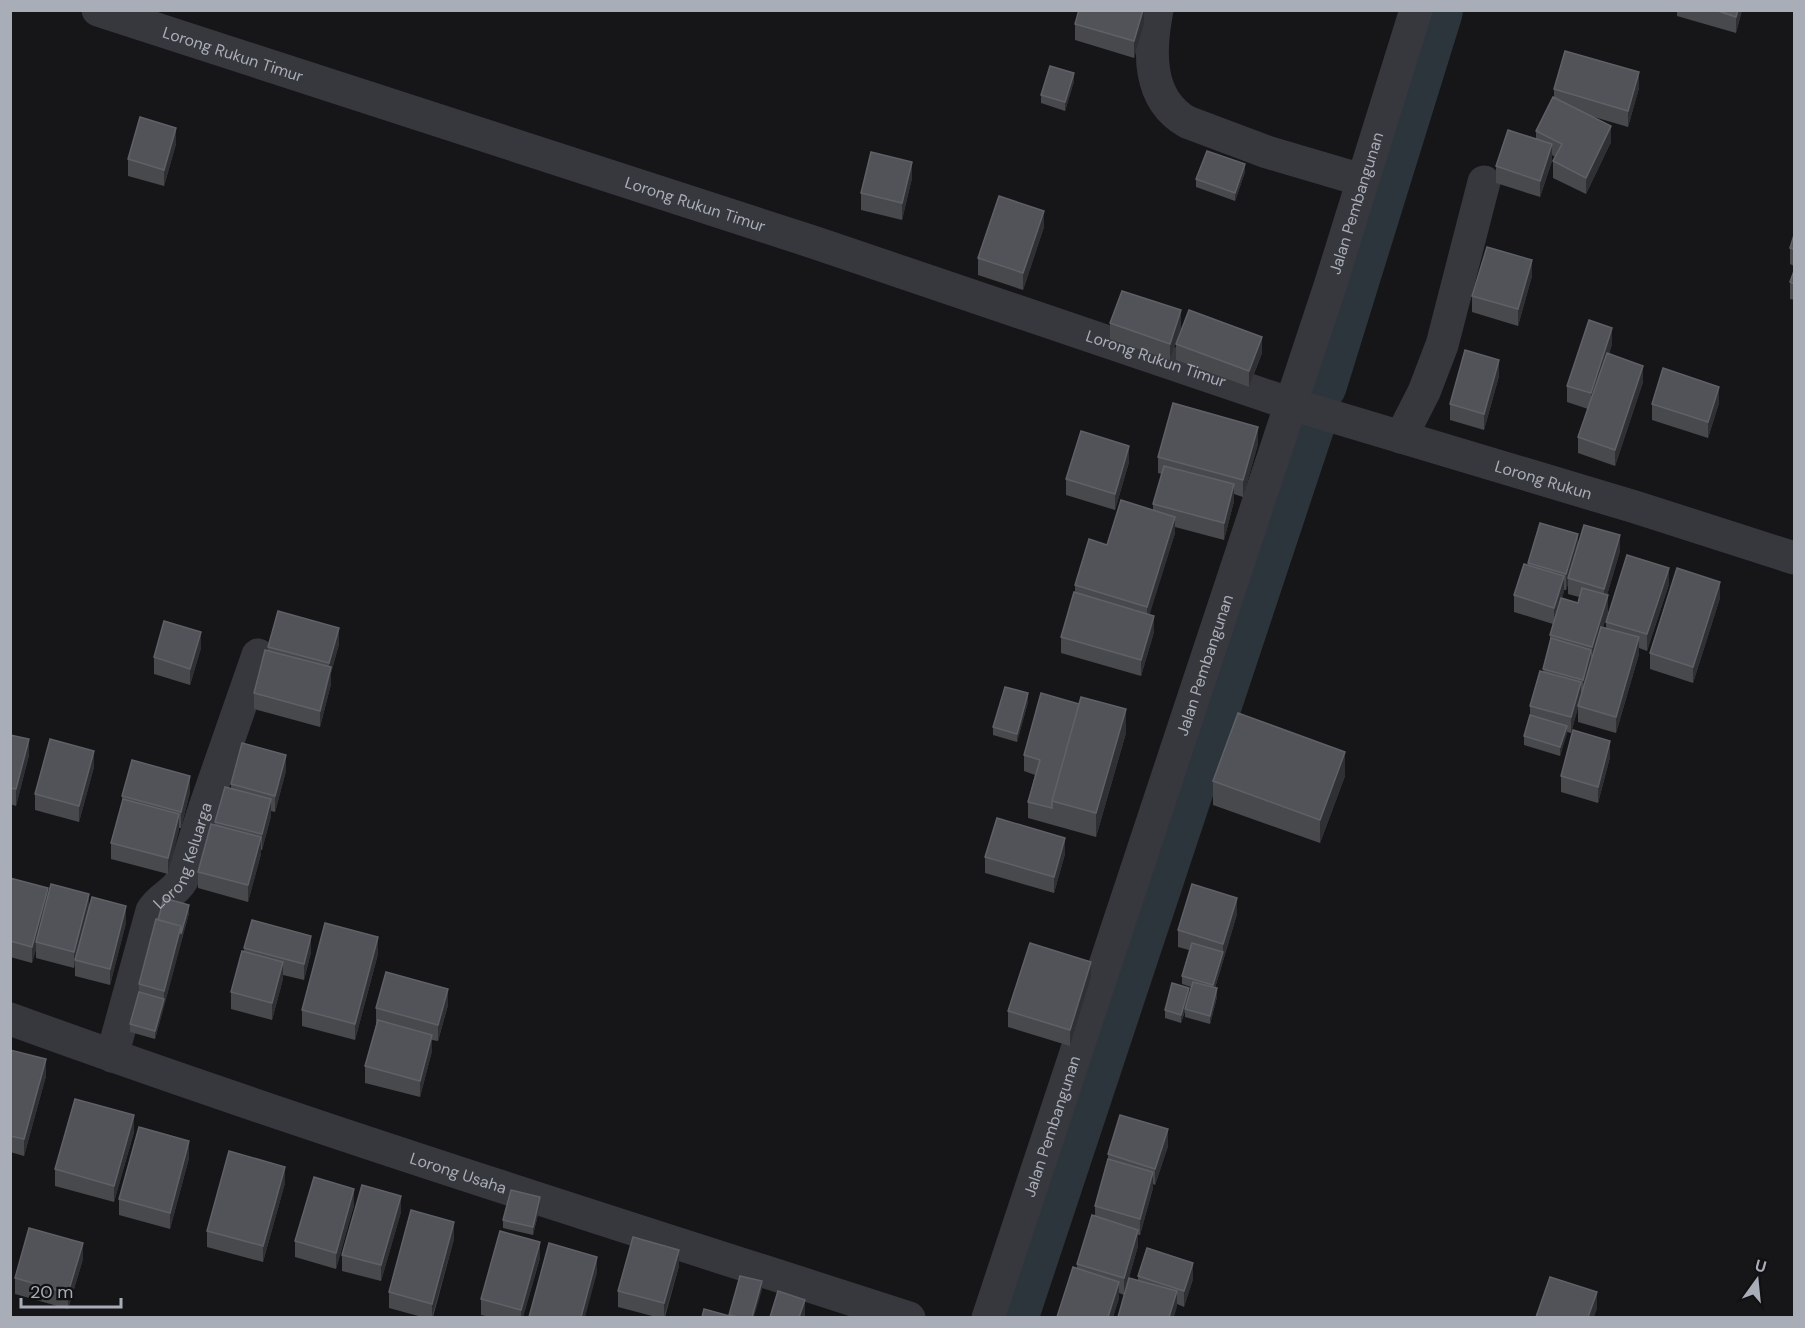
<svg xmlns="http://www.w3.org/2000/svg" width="1805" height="1328" font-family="'DM Sans',sans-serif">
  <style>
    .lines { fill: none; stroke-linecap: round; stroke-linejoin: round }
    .river { stroke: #2c353c; stroke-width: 60 }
    .street { stroke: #37383d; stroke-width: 33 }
    .wall { fill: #47494d; fill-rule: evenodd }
    .shaded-wall { fill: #2f3033 }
    .building { fill: #525359; stroke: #5f6168; stroke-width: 1.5 }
    .labels { text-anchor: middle; stroke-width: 4.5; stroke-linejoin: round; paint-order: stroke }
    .street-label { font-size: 16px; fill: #a8adb8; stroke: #111113 }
  </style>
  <rect width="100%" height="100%" fill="#161618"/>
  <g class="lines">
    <path class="river" d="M1317 384 1433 10
      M1011 1309 1305 424"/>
    <g class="street">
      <path id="s1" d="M98 10 816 243 1291 404 1635 507 1794 558"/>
      <path d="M1157 10C1149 51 1147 99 1187 122L1267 152 1362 180"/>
      <path d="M1401 437 1424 392 1442 345 1484 182"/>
      <path id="s2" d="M10 1019C307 1127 609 1221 909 1318"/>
      <path id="s3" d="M112 1056 152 911C160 897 173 895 182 880L205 807 258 655"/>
      <path id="s4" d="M988 1318 1330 286 1416 10"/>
    </g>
  </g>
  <path class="wall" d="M1677 10H1742L1736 33 1677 16Z
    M1075 24 1144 25 1134 58 1075 40Z
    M1074 81 1065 111 1041 103V95Z
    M1639 88 1628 127 1594 117 1611 142 1586 194 1553 178V161L1555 157 1552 155V161L1540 197 1496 183V166L1536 139V131L1554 97V89Z
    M176 144 164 186 128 176V159Z
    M1245 172 1235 201 1196 187V179Z
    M912 178 902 220 861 210V193Z
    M1044 227 1023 290 978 275V258Z
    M1794 235V266L1790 264V248Z
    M1794 271V300L1790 299V282Z
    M1532 276 1518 326 1472 312V296Z
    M1110 323 1181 327 1170 360 1110 339Z
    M1176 344 1262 353 1249 387 1176 360Z
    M1612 344 1609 354 1643 382 1615 466 1578 453V437L1588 409 1567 402V386Z
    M1499 376 1484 430 1450 420V404Z
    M1719 403 1708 438 1652 420V404Z
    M1258 444 1243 497 1234 494V501L1224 540 1175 527V533L1149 615 1154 632 1141 676 1061 653V637L1075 593V585L1107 545 1153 510V504L1162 474 1158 473V457Z
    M1129 462 1115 510 1066 495V479Z
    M1578 543 1620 551 1607 595 1608 612 1603 627 1606 628V622L1669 584 1647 651 1639 648V654L1616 733 1578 722V707L1571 733 1567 732 1560 756 1524 745V736L1530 716V706L1543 672 1550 641V635L1553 624 1514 612V595L1528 565V563ZM1568 584V594L1579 597 1578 603 1562 598 1564 590H1566Z
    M1720 598 1693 683 1650 669V653Z
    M339 644 331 673V684L320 727 254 709V693L268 651V647Z
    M201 648 190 685 154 674V657Z
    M1028 702 1017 742 993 735V727Z
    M1126 733 1096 837 1028 818V802L1035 775 1024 771V755Z
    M10 735 29 755 16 806 10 804Z
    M1610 757 1598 803 1561 792V776Z
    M94 767 79 822 35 810V794Z
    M286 771 275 812 271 811V816L262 850H261V854L248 902 198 888V872L215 825V822L231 789V784Z
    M1345 776 1320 843 1213 805V781Z
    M190 792 181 828H179L168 874 111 859V843L122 802V796Z
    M1065 854 1054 893 985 873V857Z
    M10 878 48 897 89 907 126 923 110 985 75 976V963L74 968 36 958V949L32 963 10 957Z
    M189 913 155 1039 130 1032V1024L139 992V984L158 920Z
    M1237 914 1215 988 1217 997 1210 1024 1185 1017V1011L1181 1023 1165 1018V1010L1189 995 1191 987 1182 984V976L1189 950 1178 947V930Z
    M244 948 311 952 304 980 283 975V979L272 1020 231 1009V992L244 952Z
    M378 954 355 1040 302 1026V1010Z
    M1091 978 1070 1046 1008 1027V1011Z
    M448 1005 438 1041 432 1040V1051L420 1097 365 1083V1066L376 1025V1008Z
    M10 1050 46 1076 24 1156 10 1152Z
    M134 1132 114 1202 55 1186V1169Z
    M1168 1146 1155 1185 1153 1184V1188L1140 1235H1138V1246L1124 1295 1119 1293V1298L1113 1317H1057L1077 1269V1264L1095 1217V1206L1108 1162V1154Z
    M189 1158 170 1229 119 1215V1199Z
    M285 1183 263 1262 207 1247V1231Z
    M354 1205 336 1269 295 1257V1241Z
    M540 1206 533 1235 503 1228V1220Z
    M401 1212 381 1281 342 1271V1255Z
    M454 1239 433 1317H422L389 1308V1292Z
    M540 1258 523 1317H490L481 1315V1299Z
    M83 1259 68 1309 15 1294V1278Z
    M679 1266 665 1317H656L618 1307V1291Z
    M1138 1276 1193 1279 1184 1307 1177 1304V1307L1138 1280Z"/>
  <path class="shaded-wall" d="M1144 10V25L1134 58V41Z
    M1738 10H1742L1736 33V17Z
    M1639 72V88L1628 127V111Z
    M1074 73V81L1065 111V102Z
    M1611 126V142L1586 194V178Z
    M176 128V144L164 186V170Z
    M1552 144V161L1540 197V181Z
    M912 162V178L902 220V203Z
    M1245 164V172L1235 201V193Z
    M1044 211V227L1023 290V273Z
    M1532 260V276L1518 326V309Z
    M1181 310V327L1170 360V344Z
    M1612 328V344L1591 410V393Z
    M1262 337V353L1249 387V371Z
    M1499 360V376L1484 430V414Z
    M1643 366V382L1615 466V450Z
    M1719 387V403L1708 438V422Z
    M1258 427V444L1243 497V480Z
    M1129 446V462L1115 510V494Z
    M1234 484V501L1224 540V523Z
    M1175 517V533L1147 623V607Z
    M1578 534V551L1568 578V584L1566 590V574Z
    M1620 535V551L1604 605V589Z
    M1669 568V584L1647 651V634Z
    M1564 576V592L1554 624V608Z
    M1720 582V598L1693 683V667Z
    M1608 595V612L1592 663V647Z
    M1154 616V632L1141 676V660Z
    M339 628V644L331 673V684L320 727V711L329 674V663Z
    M201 632V648L190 685V669Z
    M1639 637V654L1616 733V717Z
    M1591 650V666L1583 696V680Z
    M1581 682V698L1571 733V717Z
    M1028 693V702L1017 742V734Z
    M1126 709V733L1096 837V813Z
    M1567 726V734L1560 756V747Z
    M29 739V755L16 806V789Z
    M1610 741V757L1598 803V787Z
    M94 751V767L79 822V806Z
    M1345 752V776L1320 843V820Z
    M286 755V771L275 812V796Z
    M190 776V792L181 828V812Z
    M271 799V816L262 850V834Z
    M179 814V831L168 874V858Z
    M261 837V854L248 902V885Z
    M1065 838V854L1054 893V877Z
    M48 888V905L36 942V949L32 963V947Z
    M89 894V911L75 960 74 968V952Z
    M1237 898V914L1213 994V985L1223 952V944Z
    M189 905V913L164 1007V991L181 926Z
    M126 906V923L110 985V969Z
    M311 936V952L304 980V964Z
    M378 937V954L355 1040V1024Z
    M283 962V979L272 1020V1003Z
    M1091 962V978L1070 1046V1030Z
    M1189 988V996L1181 1023V1015Z
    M1217 988V997L1210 1024V1016Z
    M448 989V1005L438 1041V1025Z
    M164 999V1007L155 1039V1031Z
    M432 1035V1051L420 1097V1081Z
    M46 1059V1076L24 1156V1139Z
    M134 1115V1132L114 1202V1186Z
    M1168 1129V1146L1155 1185V1169Z
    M189 1141V1158L170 1229V1213Z
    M285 1167V1183L263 1262V1246Z
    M1153 1172V1188L1140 1235V1219Z
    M354 1189V1205L336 1269V1253Z
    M401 1196V1212L381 1281V1265Z
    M540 1197V1206L533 1235V1227Z
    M454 1222V1239L432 1317V1304Z
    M1138 1230V1246L1124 1295V1278Z
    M540 1242V1258L523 1317H521V1310Z
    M83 1243V1259L68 1309V1293Z
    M679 1250V1266L664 1317V1303Z
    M597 1257V1273L585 1317H581Z
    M1193 1263V1279L1184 1307V1291Z
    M762 1281V1290L754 1317H752Z
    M1119 1282V1298L1113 1317H1108Z
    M1177 1291V1307L1174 1317H1169Z
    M1597 1292V1309L1594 1317H1588Z
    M805 1300V1317H799Z"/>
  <path class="building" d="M1079 10H1143L1134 41 1075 24Z
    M1715 10H1738L1736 17Z
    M1565 51 1639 72 1628 111 1554 89Z
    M1050 66 1074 73 1065 102 1041 95Z
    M1553 97 1611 126 1586 178 1553 161 1562 144 1536 131Z
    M140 117 176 128 164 170 128 159Z
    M1508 130 1552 144 1540 181 1496 166Z
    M1207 151 1245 164 1235 193 1196 179Z
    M871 152 912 162 902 203 861 193Z
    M999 196 1044 211 1023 273 978 258Z
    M1794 235V249L1790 248Z
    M1487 247 1532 260 1518 309 1472 296Z
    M1794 271V284L1790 282Z
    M1122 291 1181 310 1170 344 1110 323Z
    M1189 310 1262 337 1249 371 1176 344Z
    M1589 320 1612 328 1591 393 1567 386Z
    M1465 350 1499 360 1484 414 1450 404Z
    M1607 353 1643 366 1615 450 1578 437Z
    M1663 368 1719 387 1708 422 1652 404Z
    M1173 403 1258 427 1243 480 1158 457Z
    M1081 431 1129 446 1115 494 1066 479Z
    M1164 466 1234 484 1224 523 1153 504Z
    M1121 500 1175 517 1147 607 1075 585 1089 539 1107 545Z
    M1540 523 1578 534 1566 574 1528 563Z
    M1584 525 1620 535 1604 589 1568 578Z
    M1627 555 1669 568 1647 634 1606 622Z
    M1524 564 1564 576 1554 608 1514 595Z
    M1677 568 1720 582 1693 667 1650 653Z
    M1582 588 1608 595 1592 647 1550 635 1561 598 1578 603Z
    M1074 592 1154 616 1141 660 1061 637Z
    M278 611 339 628 329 663 268 647Z
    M164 621 201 632 190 669 154 657Z
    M1601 627 1639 637 1616 717 1578 706Z
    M1551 638 1591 650 1583 680 1543 669Z
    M265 650 331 667 320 711 254 693Z
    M1540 671 1581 682 1571 717 1530 706Z
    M1005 687 1028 693 1017 734 993 727Z
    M1041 693 1079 704 1052 801V808L1028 802 1040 760 1024 755Z
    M1081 697 1126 709 1096 813 1052 801Z
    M1238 713 1345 752 1320 820 1213 781Z
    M1530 715 1567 726 1560 747 1524 736Z
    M1573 730 1610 741 1598 787 1561 776Z
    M10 735 29 739 16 789 10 788Z
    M50 739 94 751 79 806 35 794Z
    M242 743 286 755 275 796 231 784Z
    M132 760 190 776 181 812 122 796Z
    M225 787 271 799 262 834 215 822Z
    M123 799 179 814 168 858 111 843Z
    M997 818 1065 838 1054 877 985 857Z
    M211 824 261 837 248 885 198 872Z
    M10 878 48 888 32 947 10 941Z
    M51 884 89 894 74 952 36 942Z
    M1192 884 1237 898 1223 944 1178 930Z
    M92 897 126 906 110 969 75 960Z
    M164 898 189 905 181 934V926L158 920Z
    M156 919 181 926 164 991 139 984Z
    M252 920 311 936 304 964 244 948Z
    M325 923 378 937 355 1024 302 1010Z
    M1030 943 1091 962 1070 1030 1008 1011Z
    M1192 943 1223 952 1213 985 1182 976Z
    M242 951 283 962 272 1003 231 992Z
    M386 972 448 989 438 1025 376 1008Z
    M1193 982 1217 988 1210 1016 1185 1009Z
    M1172 983 1189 988 1181 1015 1165 1010Z
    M139 992 164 999 155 1031 130 1024Z
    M378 1020 432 1035 420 1081 365 1066Z
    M10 1050 46 1059 24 1139 10 1136Z
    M75 1099 134 1115 114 1186 55 1169Z
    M1120 1115 1168 1129 1155 1169 1108 1154Z
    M139 1127 189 1141 170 1213 119 1199Z
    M229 1151 285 1167 263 1246 207 1231Z
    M1108 1159 1153 1172 1140 1219 1095 1206Z
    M314 1177 354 1189 336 1253 295 1241Z
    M362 1185 401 1196 381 1265 342 1255Z
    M511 1190 540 1197 533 1227 503 1220Z
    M411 1210 454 1222 432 1304 389 1292Z
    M1092 1215 1138 1230 1124 1278 1077 1264Z
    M29 1228 83 1243 68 1293 15 1278Z
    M500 1231 540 1242 521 1310 481 1299Z
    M633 1237 679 1250 664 1303 618 1291Z
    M549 1243 597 1257 581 1317H529Z
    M1147 1248 1193 1263 1184 1291 1138 1276Z
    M1073 1267 1119 1282 1108 1317H1057Z
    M740 1276 762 1281 752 1317H738L729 1315Z
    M1550 1277 1597 1292 1588 1317H1536Z
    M1129 1278 1177 1291 1169 1317H1118Z
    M778 1291 805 1300 799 1317H770Z
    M704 1309 733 1317H702Z"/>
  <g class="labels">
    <g class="street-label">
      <text dy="6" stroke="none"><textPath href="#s1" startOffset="142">Lorong Rukun Timur</textPath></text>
      <text dy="6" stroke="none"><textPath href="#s4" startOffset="1174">Jalan Pembangunan</textPath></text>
      <text dy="6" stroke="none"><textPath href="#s1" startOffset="628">Lorong Rukun Timur</textPath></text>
      <text dy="6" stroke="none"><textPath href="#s1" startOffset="1114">Lorong Rukun Timur</textPath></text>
      <text dy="6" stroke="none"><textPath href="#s1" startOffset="1520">Lorong Rukun</textPath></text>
      <text dy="6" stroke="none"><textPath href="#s4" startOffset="688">Jalan Pembangunan</textPath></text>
      <text dy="6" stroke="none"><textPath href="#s3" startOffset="216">Lorong Keluarga</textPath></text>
      <text dy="6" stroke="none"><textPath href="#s4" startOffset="202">Jalan Pembangunan</textPath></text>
      <text dy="6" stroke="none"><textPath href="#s2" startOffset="474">Lorong Usaha</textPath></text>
    </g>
  </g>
  <rect width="1805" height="1328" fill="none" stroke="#a8adb8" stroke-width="24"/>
  <g transform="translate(1757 1280) rotate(15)" stroke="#111113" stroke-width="4.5" paint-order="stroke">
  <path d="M0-4.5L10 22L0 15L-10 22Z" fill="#a8adb8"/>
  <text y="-9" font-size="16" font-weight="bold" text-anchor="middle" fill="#a8adb8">U</text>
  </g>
  <path d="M21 1298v9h100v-9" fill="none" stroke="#a8adb8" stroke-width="3"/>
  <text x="30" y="1298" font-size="18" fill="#a8adb8" stroke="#111113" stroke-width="4.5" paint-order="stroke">20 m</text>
</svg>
